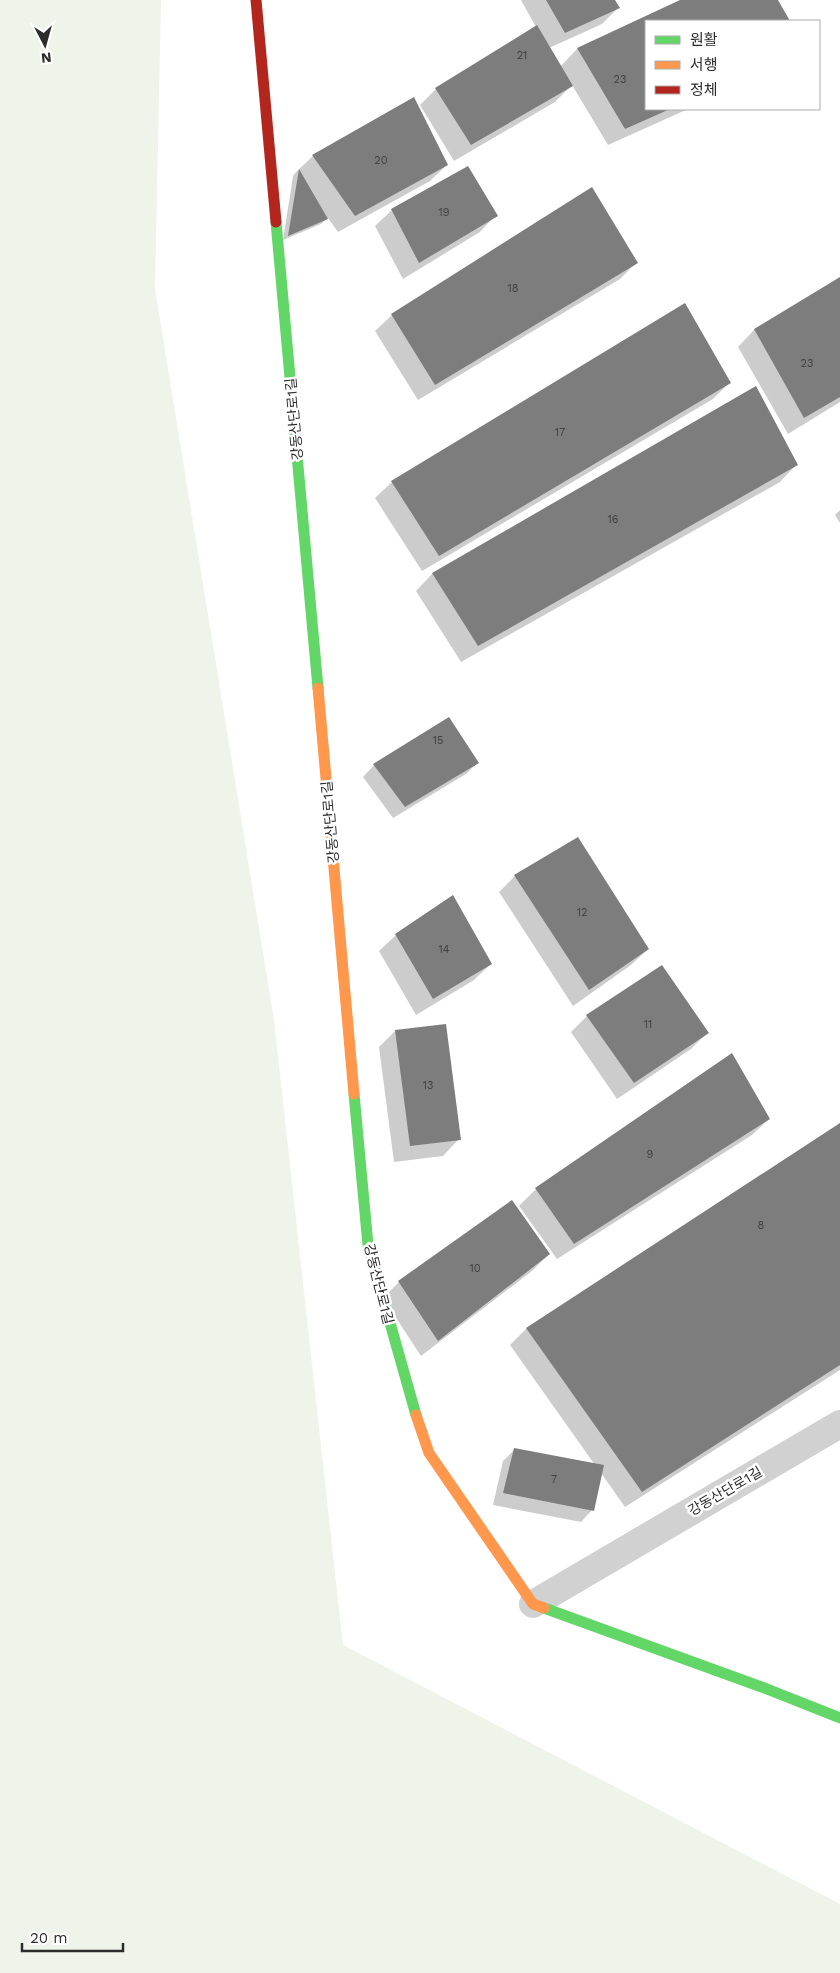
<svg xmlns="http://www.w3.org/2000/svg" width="840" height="1973" font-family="'Work Sans','Noto Sans KR',sans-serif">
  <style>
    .green { fill: #eff4ea }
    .shadow { fill: #0003 }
    .building { fill: #7d7d7d }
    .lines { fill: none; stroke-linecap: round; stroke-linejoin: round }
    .street { stroke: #d1d1d1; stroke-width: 28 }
    .fast { stroke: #63d668; stroke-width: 11 }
    .slow { stroke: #ff974d; stroke-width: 11 }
    .jam { stroke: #b3261e; stroke-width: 11 }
    .labels { text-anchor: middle; stroke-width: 5; stroke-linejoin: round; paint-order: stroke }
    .number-label { font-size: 11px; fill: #404040 }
    .street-label { font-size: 14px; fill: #2c2c2c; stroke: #fff }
  </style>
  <rect width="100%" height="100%" fill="#fff"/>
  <path class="green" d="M0 0H161L155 289 274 1020 343 1645 840 1904V1973H0Z"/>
  <path class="shadow" d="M521 0H614L618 8 602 24 549 48 560 67 577 49 682 0H777L789 21H646V109H688L608 145 572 85 555 102 454 161 420 105 436 89 536 27Z
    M414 99 447 165 430 181 338 232 328 218 321 224 283 240 293 176 296 172 313 156Z
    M392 210 496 215 480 232 403 279 375 226Z
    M636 263 620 279 418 400 375 331 392 315Z
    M840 279V402L788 434 738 347 754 330Z
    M729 383 713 399 422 571 375 498 392 482Z
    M755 387 796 465 780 482 461 662 416 591 432 574Z
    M840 510V523L835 515Z
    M449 719 477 763 466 774 393 818 363 777 374 765Z
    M515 876 648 949 631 965 573 1006 499 892Z
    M396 935 491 964 474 980 416 1015 379 951Z
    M587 1016 707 1033 691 1049 617 1099 571 1032Z
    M445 1025 459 1139 443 1156 394 1162 379 1047 395 1031Z
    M731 1055 769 1119 752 1135 557 1259 519 1206 536 1189Z
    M840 1124V1370L625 1507 601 1473 592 1510 581 1522 493 1505 503 1461 514 1450 595 1465 510 1345 526 1329Z
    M549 1254 532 1271 421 1356 383 1298 399 1282Z"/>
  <path class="building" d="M546 0H615L620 8 565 33Z
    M680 0H778L790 21H646V109H670L625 129 577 48Z
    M537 25 573 86 471 145 435 88Z
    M414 97 448 165 355 216 312 155Z
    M468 166 498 216 419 263 391 209Z
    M299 169 328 219 288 236Z
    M592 187 638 263 435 385 391 314Z
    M840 277V397L804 418 754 329Z
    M685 303 731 383 439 556 391 481Z
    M756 386 798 465 478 646 432 573Z
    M449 717 479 763 405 807 373 764Z
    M578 837 649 949 589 990 514 875Z
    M453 895 492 964 433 999 395 934Z
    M662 965 709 1033 634 1083 586 1015Z
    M446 1024 461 1140 410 1146 395 1030Z
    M732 1053 770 1119 574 1244 535 1188Z
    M840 1123V1365L642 1492 526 1328Z
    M512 1200 550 1254 438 1341 398 1281Z
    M514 1448 604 1465 594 1511 503 1493Z"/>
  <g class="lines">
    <path class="street" d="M533 1604 840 1424"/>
    <path class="fast" d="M276 222 318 688
      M354 1094 368 1245 416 1415
      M544 1608 767 1689 840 1718"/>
    <path class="slow" d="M318 688 354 1094
      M416 1415 429 1453 533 1604 544 1608"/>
    <path class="jam" d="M256 0 276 222"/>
  </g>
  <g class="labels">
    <g class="number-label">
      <text x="522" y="59">21</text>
      <text x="620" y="83">23</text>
      <text x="381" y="164">20</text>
      <text x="444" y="216">19</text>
      <text x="513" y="292">18</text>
      <text x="807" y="367">23</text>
      <text x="560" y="436">17</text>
      <text x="613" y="523">16</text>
      <text x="438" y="744">15</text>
      <text x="582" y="916">12</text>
      <text x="444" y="953">14</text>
      <text x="648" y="1028">11</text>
      <text x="428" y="1089">13</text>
      <text x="650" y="1158">9</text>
      <text x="761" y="1229">8</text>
      <text x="475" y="1272">10</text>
      <text x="554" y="1483">7</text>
    </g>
    <g class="street-label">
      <text transform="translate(294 419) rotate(-95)" y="5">강동산단로1길</text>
      <text transform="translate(330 822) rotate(-95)" y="5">강동산단로1길</text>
      <text transform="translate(379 1284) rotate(76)" y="5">강동산단로1길</text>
      <text transform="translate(725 1491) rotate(-30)" y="5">강동산단로1길</text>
    </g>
  </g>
  <rect x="645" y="20" width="175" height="90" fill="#ffffff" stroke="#ababab"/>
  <rect x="655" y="36" width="25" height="8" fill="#63d668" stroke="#ababab"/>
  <text x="690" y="45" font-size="15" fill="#2c2c2c">원활</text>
  <rect x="655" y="61" width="25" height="8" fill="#ff974d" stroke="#ababab"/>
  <text x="690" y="70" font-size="15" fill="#2c2c2c">서행</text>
  <rect x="655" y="86" width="25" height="8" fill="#b3261e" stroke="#ababab"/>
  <text x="690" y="95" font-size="15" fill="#2c2c2c">정체</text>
  <g transform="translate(45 45) rotate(174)" stroke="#ffffff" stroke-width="4" paint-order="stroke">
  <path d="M0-4L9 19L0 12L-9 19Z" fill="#2c2c2c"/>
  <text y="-8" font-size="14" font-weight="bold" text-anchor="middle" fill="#2c2c2c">N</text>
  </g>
  <path d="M22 1943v8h101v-8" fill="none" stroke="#2c2c2c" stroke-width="2.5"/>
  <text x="30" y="1943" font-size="15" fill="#2c2c2c" stroke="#ffffff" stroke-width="4" paint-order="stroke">20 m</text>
</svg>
